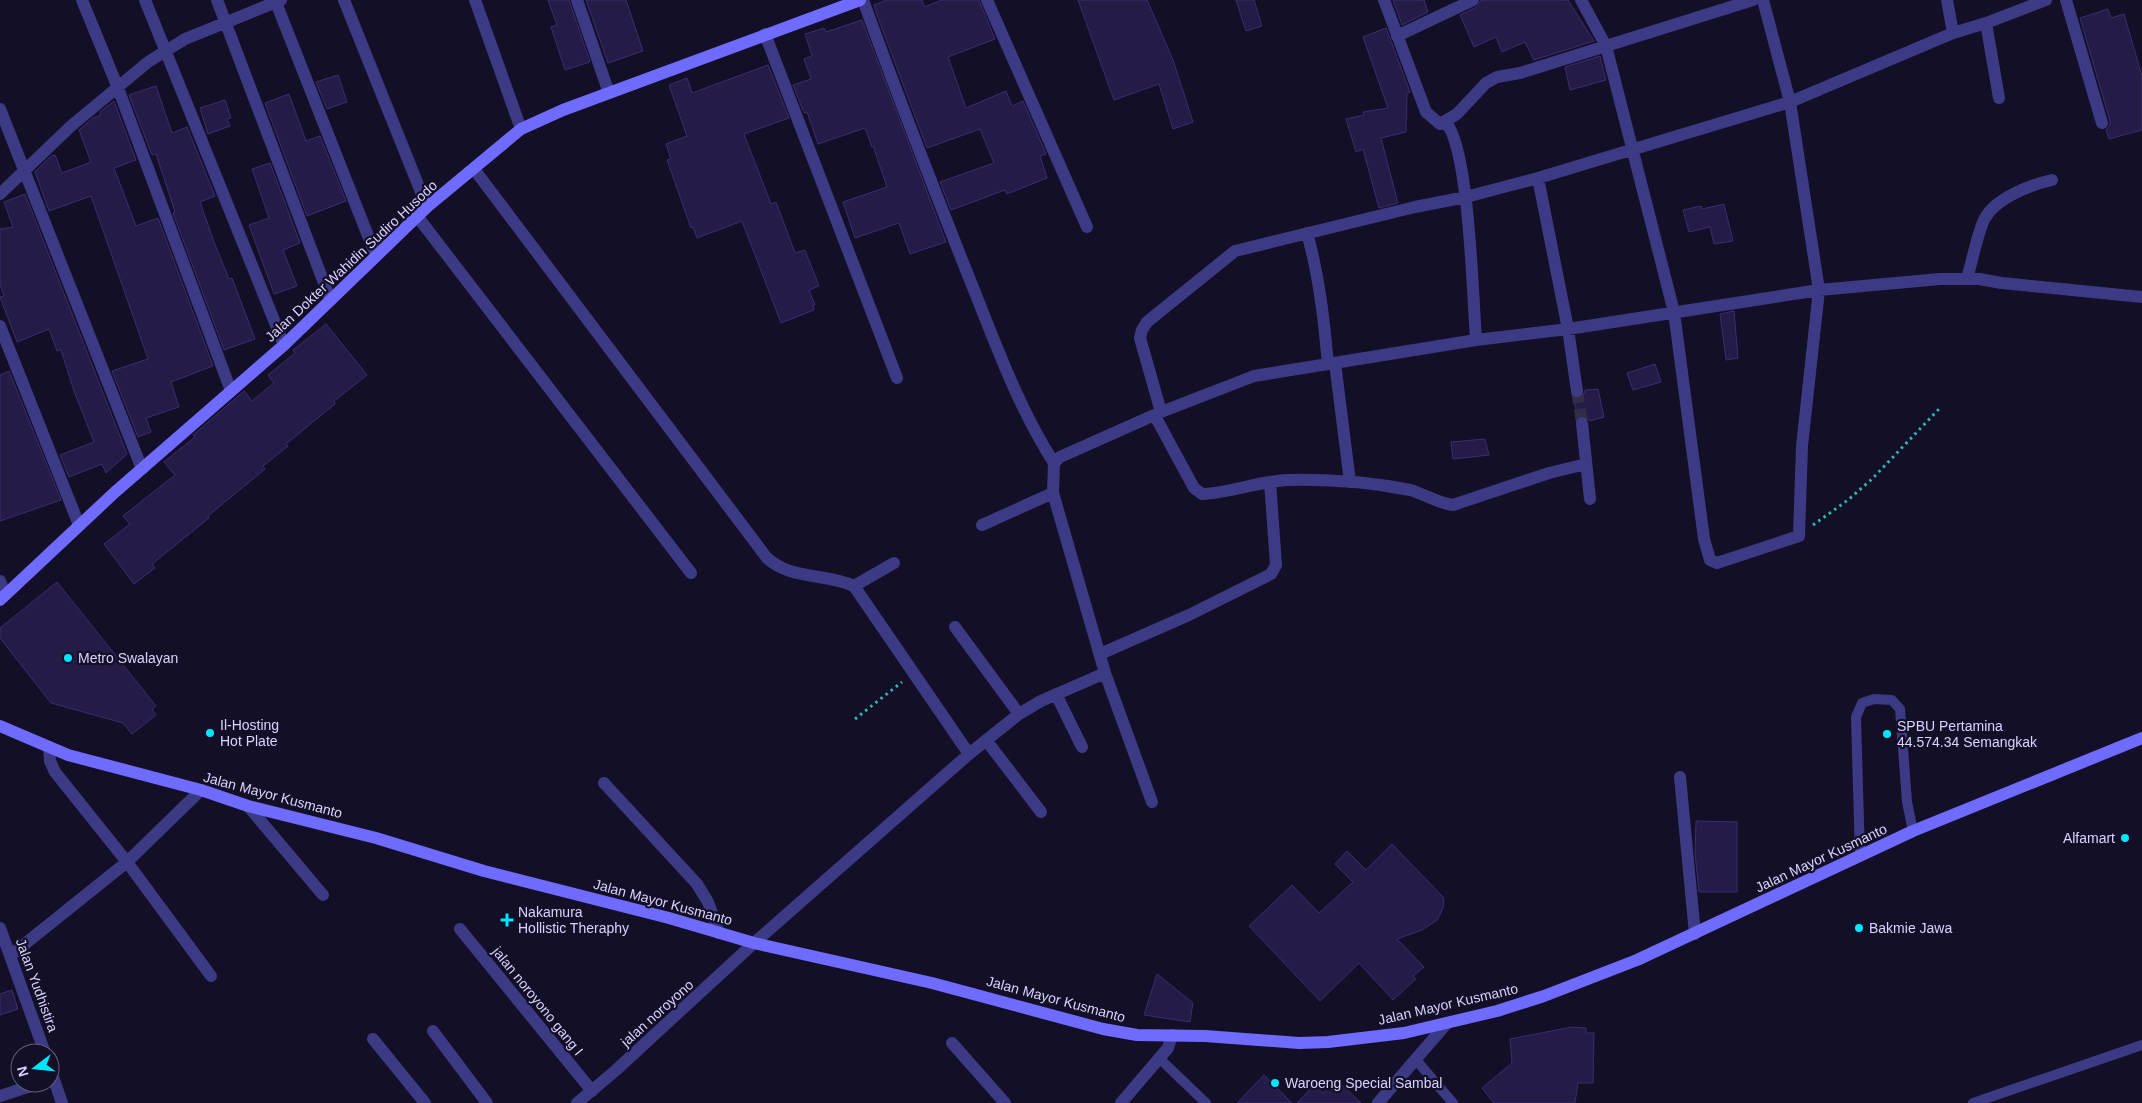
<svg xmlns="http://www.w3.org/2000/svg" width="2142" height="1103" font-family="Arial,sans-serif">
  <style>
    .building { fill: #241b47; stroke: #3b2d73 }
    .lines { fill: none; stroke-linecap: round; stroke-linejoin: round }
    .minor-tunnel { stroke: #312d47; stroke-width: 12; stroke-dasharray: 12 6; stroke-linecap: butt }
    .path { stroke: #2fb8b0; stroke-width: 3; stroke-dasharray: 2.5 4; stroke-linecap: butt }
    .service { stroke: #3d3a85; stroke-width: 10 }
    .minor { stroke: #3d3a85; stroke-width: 12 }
    .tertiary { stroke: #3d3a85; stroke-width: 12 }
    .secondary { stroke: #6f6bff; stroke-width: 12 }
    .poi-dot { fill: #00e5ff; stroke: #130f26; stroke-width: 2 }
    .labels { text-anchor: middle; stroke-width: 4.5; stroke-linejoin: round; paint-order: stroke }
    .street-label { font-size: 14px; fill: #d9d4ff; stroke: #130f26 }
    .poi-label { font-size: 14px; fill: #d9d4ff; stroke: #130f26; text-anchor: start }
  </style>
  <rect width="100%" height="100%" fill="#130f26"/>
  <path class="building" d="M548 0H569L590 62 565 70 551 27 557 25Z
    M586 0H626L643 51 608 63Z
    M887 0H922L924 7 942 0H979L995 39 948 57 966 108 1006 91 1012 106 1023 101 1046 154 1040 156 1047 178 1007 194 1005 190 951 210 940 182 994 163 980 129 927 148 877 15 874 5Z
    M1078 0H1147L1173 60 1193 122 1173 129 1159 84 1114 100Z
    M1236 0H1254L1262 26 1246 31Z
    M1393 0H1424L1428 12 1402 25Z
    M1481 0H1568L1594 41 1534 60 1525 42 1502 52 1496 37 1474 47 1460 15 1477 7Z
    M2108 9 2111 18 2124 14 2142 76V130L2109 139 2106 130 2110 125V121L2080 18Z
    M862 20 946 242 910 254 899 223 855 238 843 202 887 187 873 146 872 147 865 128 818 144 807 112 804 113 793 85 811 79 804 59 812 56 805 34 824 28 826 32Z
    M1386 28 1410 92 1407 93 1406 132 1381 138 1398 203 1379 208 1363 149 1356 152 1346 119 1364 115 1363 112 1388 108 1363 37Z
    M1600 56 1606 80 1570 90 1565 67Z
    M768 65 789 118 744 134 771 204 776 202 795 253 805 250 819 286 809 290 815 305H813L814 310 781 323 742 221 697 238 693 227 691 228 667 160 671 159 666 144 687 136 669 85 687 78 692 93Z
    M338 75 347 102 327 109 316 82Z
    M156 86 172 133 187 127 215 196 200 202 214 242 229 279 232 278 255 339 224 350 173 213 175 212 156 154 152 155 129 95Z
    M289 94 306 141 320 136 346 201 307 216 265 103Z
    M225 100 231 118 227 119 230 126 208 134 200 108Z
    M114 101 136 160 114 168 136 226 158 218 213 366 171 382 179 407 146 418 151 432 138 437 112 371 148 359 91 196 49 211 35 172 51 156 55 155 62 173 91 162 79 130 93 118 101 115 100 112Z
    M270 163 300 243 283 250 297 286 274 294 249 225 269 218 252 169Z
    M25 194 127 454 106 473 102 464 69 477 60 455 94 442 74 391 61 350 57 351 49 329 17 342 0 297 4 296 0 284V229L13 227 4 202Z
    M1724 204 1733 241 1714 244 1710 227 1689 232 1683 210 1701 206 1702 209Z
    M1734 311 1738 358 1726 360 1720 314Z
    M326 324 367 375 334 401 335 404 286 444 288 446 263 466 265 469 208 516 209 518 152 564 155 568 134 584 104 544 130 524 123 516 175 475 164 462 195 437 193 435 244 391 252 401 274 383 268 375 295 353 293 350Z
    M1655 364 1661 382 1633 390 1627 373Z
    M9 371 61 500 0 521V375Z
    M1598 389 1604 417 1590 421 1585 415 1578 416 1573 398 1579 399 1584 394 1585 390Z
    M1485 439 1489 455 1453 459 1451 442Z
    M57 582 156 706 152 709 156 715 132 734 123 723 51 703 0 638V628Z
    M1696 821 1737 822V892H1699L1695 853Z
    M1392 844 1444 898 1443 908 1437 920 1422 930 1397 939 1424 967 1413 976 1416 979 1393 1000 1359 963 1320 1001 1249 926 1292 885 1319 913 1353 882 1335 864 1347 851 1366 870Z
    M1157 974 1193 1003 1190 1022 1144 1015Z
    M12 990 18 1009 0 1015V994Z
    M1572 1027 1586 1028V1033H1594L1593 1083H1578L1575 1103H1494L1482 1088 1512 1063 1510 1039Z
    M1264 1075 1292 1103H1237Z
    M1336 1079 1361 1103H1297L1314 1085 1323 1093Z"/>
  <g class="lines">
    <path class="minor-tunnel" d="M1577 391 1582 423"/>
    <path class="path" d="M1813 525 1848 500 1872 479 1939 409
      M855 719 902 682"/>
    <path class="service" d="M1860 856 1856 717 1862 703 1874 699 1892 700 1900 709 1907 802 1913 831
      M1159 1058 1206 1103
      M1416 1060 1453 1103
      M1973 1103 2142 1045"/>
    <path class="minor" d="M82 0 118 88 231 391
      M145 0 284 345
      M217 0 330 299
      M275 0 376 256
      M344 0 427 207
      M475 0 521 129
      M577 0 609 93
      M863 0C897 94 933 187 970 280 995 342 1018 407 1054 463
      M987 0 1087 227
      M1384 0 1426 112 1440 124 1446 123C1469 147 1473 300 1476 340
      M1753 0 1606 46 1674 312 1704 539 1710 560 1717 563 1799 536 1802 446 1819 290 1790 102 1763 0
      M1947 0 1953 33
      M2066 0 2102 123
      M1986 23 1999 98
      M765 34 897 378
      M1397 36 1473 0
      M0 109 142 469
      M1440 124 1457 114 1486 83 1497 77 1520 73 1606 46 1581 0
      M474 169 767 558C791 580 825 573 854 586L969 754
      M1538 178 1568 329 1577 391
      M0 194 71 126 148 62 185 39 281 0
      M417 216 691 573
      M1307 233C1319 275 1324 320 1328 364
      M1967 278C1972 263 1978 230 1985 218 1996 198 2030 185 2052 180
      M0 326 79 525
      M1335 363 1350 482
      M1161 412 1140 338 1142 330 1147 322 1235 251 1415 207 1466 197 1538 178 1790 102 1953 33 1986 23 2046 0
      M1155 416 1194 488 1202 494C1231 493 1259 481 1288 480 1329 479 1370 482 1410 490 1425 494 1437 503 1453 505L1549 473 1586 464
      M1582 423 1590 499
      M982 525 1053 493
      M0 581 5 594
      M854 586 894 563
      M955 627 1019 714
      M1100 654 1189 615 1271 574 1276 565 1270 482
      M1105 673 1152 802
      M1056 694 1082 747
      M986 740 1041 812
      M49 747 50 761 55 772 127 862 211 976
      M1680 777 1695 934
      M604 783 697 884 708 902 719 933
      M248 806 323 895
      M460 929 592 1091
      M11 955 127 862 201 790
      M433 1031 487 1103
      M373 1039 425 1103
      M952 1043 1005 1103
      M0 1096 40 1083
      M577 1103 615 1071 754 943 969 754 1019 714 1041 701 1105 673 1053 493 1054 463 1060 457 1161 412 1254 376 1476 340 1568 329 1819 290 1940 279H1979L2002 283 2142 297
      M1121 1103 1168 1048 1172 1035"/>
    <path class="tertiary" d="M0 928 45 1053
      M50 1068 62 1103
      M1378 1103 1447 1023"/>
    <path class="secondary" d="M0 600 114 493 284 345 427 207 521 129 563 110 860 0
      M0 726 68 755 201 790 248 806 376 838 484 871 669 918 754 943 932 983 1103 1029 1137 1035 1205 1036 1299 1043 1328 1042 1404 1033 1497 1011 1544 996 1637 960 1913 831 2142 738"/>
  </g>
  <g class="poi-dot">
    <circle cx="68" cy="658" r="5"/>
    <circle cx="210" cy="733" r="5"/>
    <circle cx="1887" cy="734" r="5"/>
    <circle cx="2125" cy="838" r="5"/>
    <path d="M504.5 912.5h5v5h5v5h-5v5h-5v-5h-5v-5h5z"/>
    <circle cx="1859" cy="928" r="5"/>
    <circle cx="1275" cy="1083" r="5"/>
  </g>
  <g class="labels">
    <g class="street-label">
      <text transform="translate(351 261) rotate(-43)" y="5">Jalan Dokter Wahidin Sudiro Husodo</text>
      <text transform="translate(273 795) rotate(15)" y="5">Jalan Mayor Kusmanto</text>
      <text transform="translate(1821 858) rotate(-25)" y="5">Jalan Mayor Kusmanto</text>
      <text transform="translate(663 902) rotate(15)" y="5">Jalan Mayor Kusmanto</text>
      <text transform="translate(37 985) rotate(70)" y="5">Jalan Yudhistira</text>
      <text transform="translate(1056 999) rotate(15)" y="5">Jalan Mayor Kusmanto</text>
      <text transform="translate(538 1001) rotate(51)" y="5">jalan noroyono gang I</text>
      <text transform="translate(1448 1004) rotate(-13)" y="5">Jalan Mayor Kusmanto</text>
      <text transform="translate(657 1013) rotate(-42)" y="5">jalan noroyono</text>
    </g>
    <g class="poi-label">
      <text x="78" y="663">Metro Swalayan</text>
      <text x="220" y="730">Il-Hosting<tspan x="220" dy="16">Hot Plate</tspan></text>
      <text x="1897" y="731">SPBU Pertamina<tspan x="1897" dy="16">44.574.34 Semangkak</tspan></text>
      <text x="2115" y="843" text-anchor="end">Alfamart</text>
      <text x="518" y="917">Nakamura<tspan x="518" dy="16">Hollistic Theraphy</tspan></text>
      <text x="1869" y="933">Bakmie Jawa</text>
      <text x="1285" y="1088">Waroeng Special Sambal</text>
    </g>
  </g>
  <g transform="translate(35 1068) rotate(254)"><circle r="24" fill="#130f26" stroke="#625e7d"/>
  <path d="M0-4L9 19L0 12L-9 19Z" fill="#00e5ff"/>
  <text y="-8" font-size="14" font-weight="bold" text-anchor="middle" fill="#d9d4ff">N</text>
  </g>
</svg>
